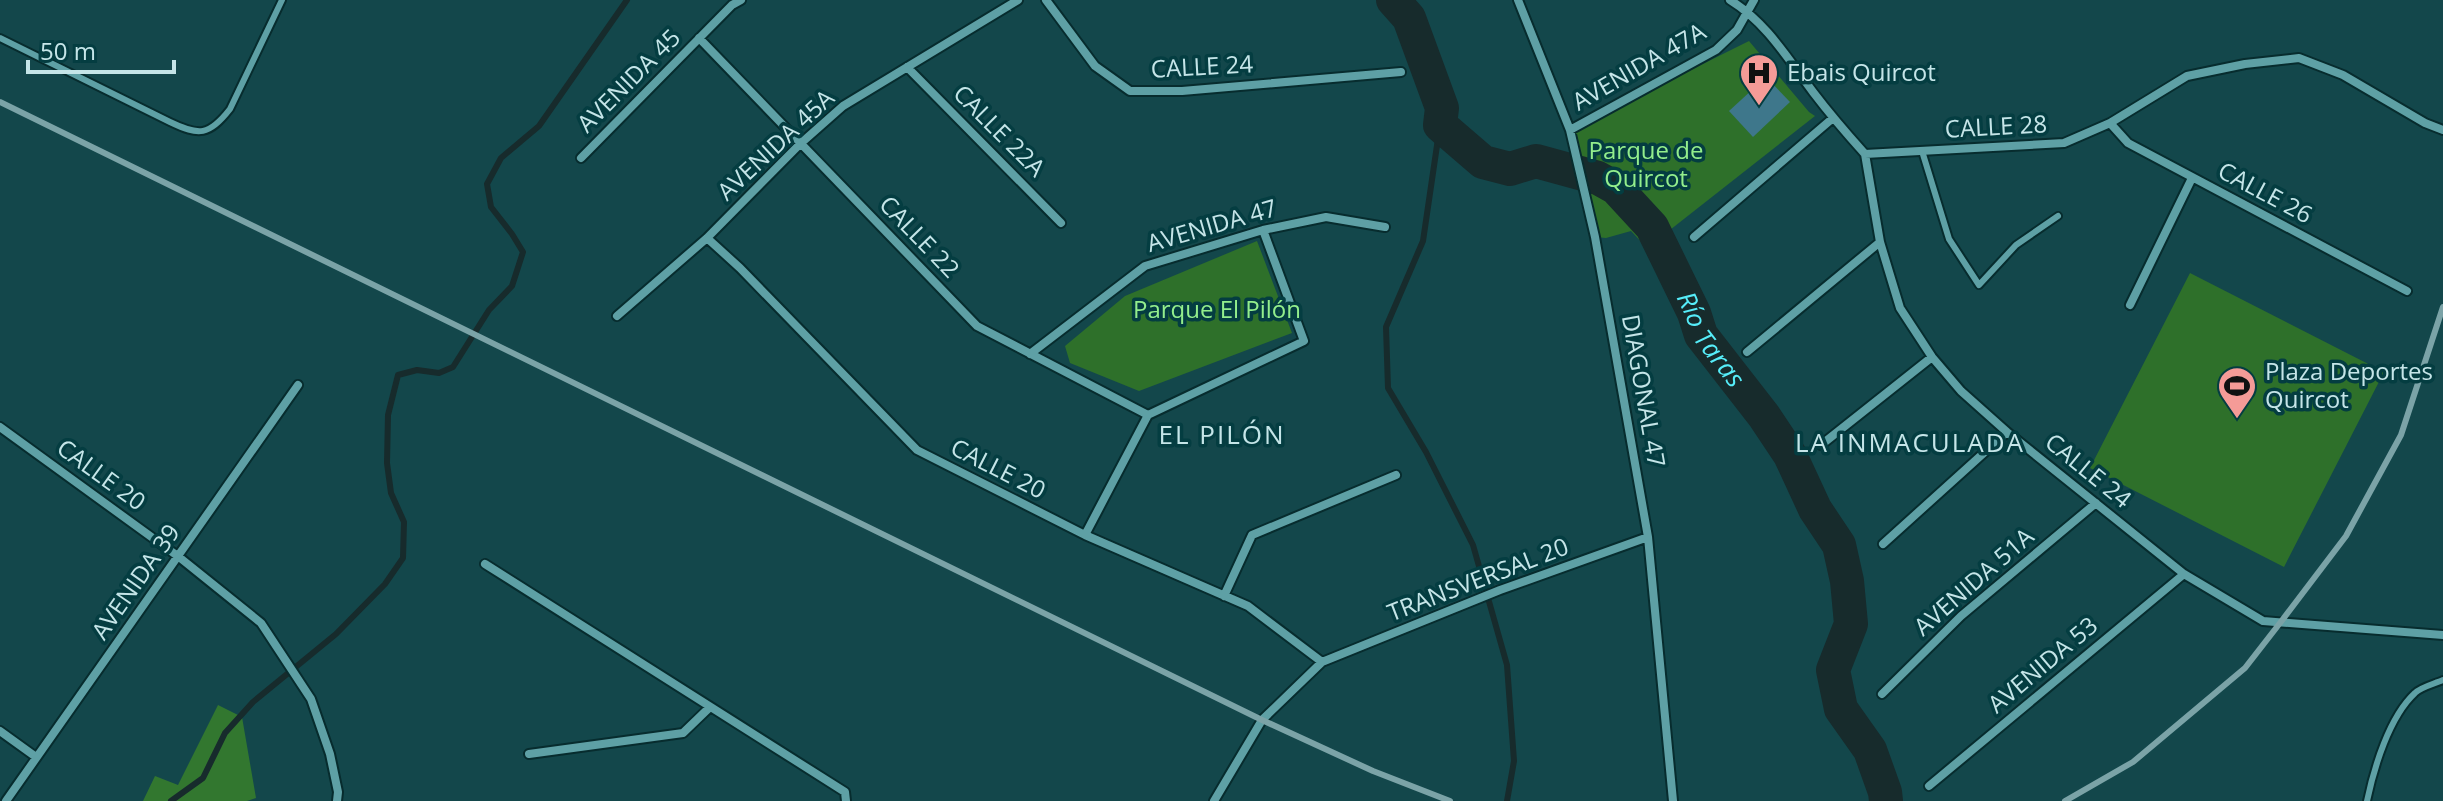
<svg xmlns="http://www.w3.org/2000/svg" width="2443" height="801" font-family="'Open Sans',sans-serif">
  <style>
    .green { fill: #2e702a }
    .forest { fill: #32772f }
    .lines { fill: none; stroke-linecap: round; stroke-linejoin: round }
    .stream { stroke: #172b2c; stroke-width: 6 }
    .river { stroke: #172b2c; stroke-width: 34 }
    .building { fill: #3e778b }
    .service-casing { stroke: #072c2e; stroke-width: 10 }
    .minor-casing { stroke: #072c2e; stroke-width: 12 }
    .service { stroke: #5ea0a5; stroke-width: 6 }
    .minor { stroke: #5ea0a5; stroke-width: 8 }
    .rail { stroke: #7ba3a7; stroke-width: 6 }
    .labels { text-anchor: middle; stroke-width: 7; stroke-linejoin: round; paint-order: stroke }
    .street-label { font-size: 24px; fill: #c5e5e8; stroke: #043d41 }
    .poi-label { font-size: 24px; fill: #c5e5e8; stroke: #043d41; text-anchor: start }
    .park-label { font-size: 24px; fill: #93ee8c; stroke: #043d41 }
    .water-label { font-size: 26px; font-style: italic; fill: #56edf9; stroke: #043d41 }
    .neighbourhood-label { font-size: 26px; letter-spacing: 2px; fill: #c5e5e8; stroke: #043d41 }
  </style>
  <rect width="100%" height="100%" fill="#13474b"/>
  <path class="green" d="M1749 41 1809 112 1815 116 1647 248 1631 231 1606 238 1595 237 1570 130Z
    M1257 241 1292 333 1139 391 1070 363 1065 346 1125 296Z
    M2190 273 2384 372 2284 567 2090 468Z"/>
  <path class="forest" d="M218 705 242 717 256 798 247 801H143L155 776 178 785Z"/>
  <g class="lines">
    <path class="stream" d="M1440 125 1423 241 1386 327 1388 388 1426 452 1473 545 1507 665 1514 761 1507 801
      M171 801 203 778 225 733 253 702 336 634 385 584 403 558 404 522 391 493 387 463 388 415 398 375 417 370 439 373 453 367 489 310 512 286 523 252 512 234 491 207 487 184 501 158 539 126 627 0"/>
    <path class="river" id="s1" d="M1393 0 1409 18 1442 108 1440 125 1483 162 1510 169 1536 161 1598 178 1616 188 1652 227 1694 313 1701 335 1764 416 1790 455 1815 509 1839 545 1847 581 1851 624 1833 670 1841 709 1870 750 1885 792 1886 801"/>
  </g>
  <path class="building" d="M1766 77 1790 102 1753 137 1729 111Z"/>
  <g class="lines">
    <g class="service-casing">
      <path id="service" d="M0 38 170 122C199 136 209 136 230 109L282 0
        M1922 151 1949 239 1979 285 2016 245 2058 216
        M2367 801C2374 768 2389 717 2415 693 2421 687 2434 684 2443 680"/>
    </g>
    <g class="minor-casing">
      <path id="minor" d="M1046 0 1095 66 1130 91H1182L1401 72
        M1518 0 1570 130 1595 237 1648 537 1673 801
        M1730 0C1766 22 1788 59 1813 92 1829 113 1847 134 1865 154
        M699 38 977 326 1148 415
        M907 67 1061 223
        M2110 123 2128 143 2407 291
        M1570 130 1716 50 1737 30 1754 0
        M1865 154 1880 242 1900 308 1932 357 1961 391 2007 432 2184 574 2263 621 2443 635
        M1865 154 2064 143 2110 123 2187 76 2245 64 2299 58 2343 75 2425 123 2443 130
        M581 158 732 5 741 0
        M1694 237 1833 118
        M707 238 740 268 917 450 1085 535 1248 606 1322 662
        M2130 305 2192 178
        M617 316 707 238 800 144 843 106 1018 0
        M1747 352 1880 242
        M1030 354 1145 266 1263 230 1326 217 1385 227
        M0 427 179 557 261 623 311 699 330 754 338 792 337 801
        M1821 445 1932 357
        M1085 535 1148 415 1304 341 1263 230
        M1883 544 2007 432
        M485 564 845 792 846 801
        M1224 596 1252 535 1396 475
        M1882 694 1961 616 2096 503
        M0 731 36 757
        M529 754 683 733 710 707
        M1929 786 2184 574
        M6 801 298 385
        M1214 801 1262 720 1322 662 1500 590 1648 537"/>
    </g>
    <use href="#service" class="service"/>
    <use href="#minor" class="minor"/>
    <path class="rail" d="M0 102 1262 720 1373 771 1450 801
      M2065 801 2133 762 2245 668 2280 623 2346 536 2401 435 2443 307"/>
  </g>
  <defs>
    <g id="hospital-pin" transform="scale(2)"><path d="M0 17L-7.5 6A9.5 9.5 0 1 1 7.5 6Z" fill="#f59b97" stroke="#043d41"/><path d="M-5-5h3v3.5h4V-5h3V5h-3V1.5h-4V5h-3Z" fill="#111"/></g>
    <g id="stadium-pin" transform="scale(2)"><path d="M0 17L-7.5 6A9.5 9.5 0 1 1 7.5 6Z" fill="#f59b97" stroke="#043d41"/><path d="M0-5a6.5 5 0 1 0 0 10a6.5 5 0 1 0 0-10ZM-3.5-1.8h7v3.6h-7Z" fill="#111"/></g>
  </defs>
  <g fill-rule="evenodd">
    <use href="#hospital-pin" x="1759" y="73"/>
    <use href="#stadium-pin" x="2237" y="386"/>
  </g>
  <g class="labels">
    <g class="street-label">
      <text transform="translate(1202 67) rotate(-3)" y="8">CALLE 24</text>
      <text transform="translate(1639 67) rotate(-30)" y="8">AVENIDA 47A</text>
      <text transform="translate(629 81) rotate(-45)" y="8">AVENIDA 45</text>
      <text transform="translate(1996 127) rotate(-3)" y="8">CALLE 28</text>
      <text transform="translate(999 131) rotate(45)" y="8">CALLE 22A</text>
      <text transform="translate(776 145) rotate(-43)" y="8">AVENIDA 45A</text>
      <text transform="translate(2265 193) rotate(28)" y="8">CALLE 26</text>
      <text transform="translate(1212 226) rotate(-16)" y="8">AVENIDA 47</text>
      <text transform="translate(919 237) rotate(46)" y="8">CALLE 22</text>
      <text transform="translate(1643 391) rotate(80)" y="8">DIAGONAL 47</text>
      <text transform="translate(998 469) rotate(27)" y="8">CALLE 20</text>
      <text transform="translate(2088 471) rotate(39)" y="8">CALLE 24</text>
      <text transform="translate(101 475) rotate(36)" y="8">CALLE 20</text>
      <text transform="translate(1478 580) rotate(-21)" y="8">TRANSVERSAL 20</text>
      <text transform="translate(136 582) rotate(-55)" y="8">AVENIDA 39</text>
      <text transform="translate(1974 582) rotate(-41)" y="8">AVENIDA 51A</text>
      <text transform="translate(2043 665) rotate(-40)" y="8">AVENIDA 53</text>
    </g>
    <g class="poi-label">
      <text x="1787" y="81">Ebais Quircot</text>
      <text x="2265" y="380">Plaza Deportes<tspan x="2265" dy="28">Quircot</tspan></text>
    </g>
    <g class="park-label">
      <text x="1646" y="159">Parque de<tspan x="1646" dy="28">Quircot</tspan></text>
      <text x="1217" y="318">Parque El Pilón</text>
    </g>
    <g class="water-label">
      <text dy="9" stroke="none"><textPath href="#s1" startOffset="514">Río Taras</textPath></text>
    </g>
    <g class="neighbourhood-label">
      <text x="1222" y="444">EL PILÓN</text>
      <text x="1910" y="452">LA INMACULADA</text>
    </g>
  </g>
  <path d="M28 60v12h146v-12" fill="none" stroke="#c5e5e8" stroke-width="4"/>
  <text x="40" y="60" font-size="24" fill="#c5e5e8" stroke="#043d41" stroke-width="6" paint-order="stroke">50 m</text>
</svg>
